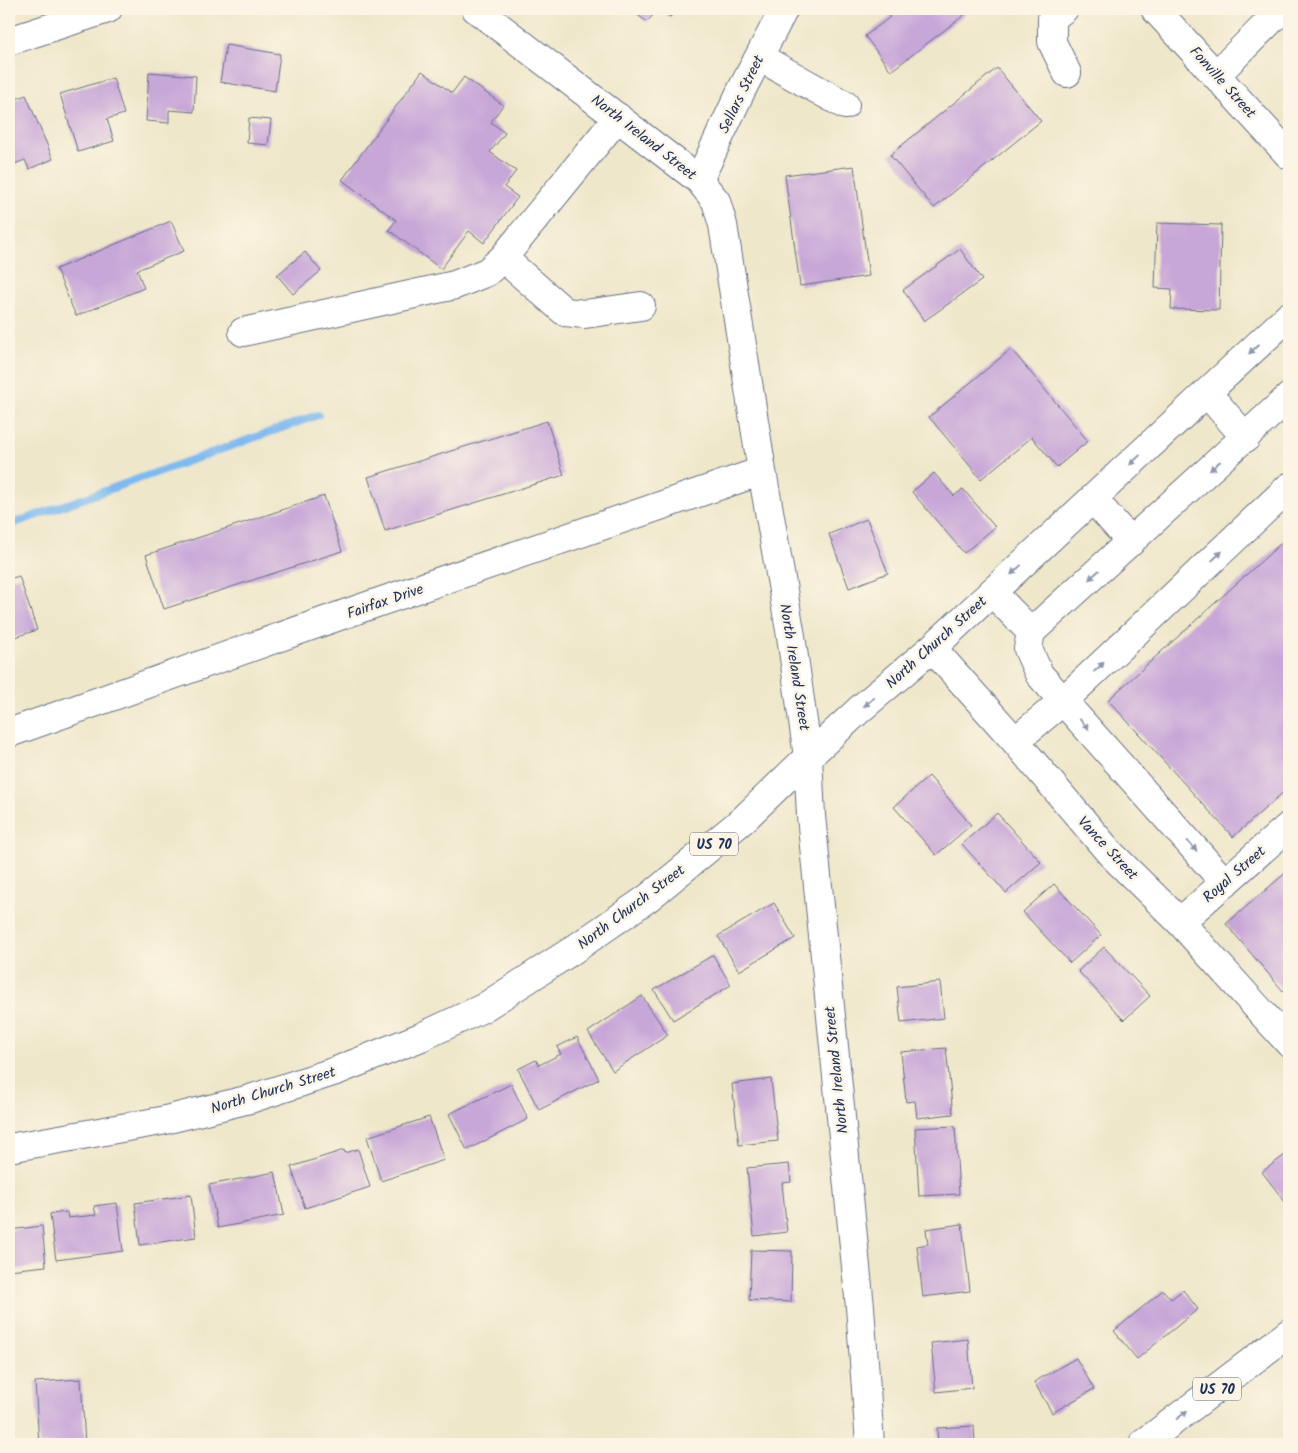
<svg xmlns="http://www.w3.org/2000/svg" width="1298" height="1453" font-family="Kalam,sans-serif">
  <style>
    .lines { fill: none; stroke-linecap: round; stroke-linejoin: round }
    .stream { stroke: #7dbaf0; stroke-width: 8 }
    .building { fill: #c7a6d8 }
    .minor-casing { stroke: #656f84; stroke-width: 30 }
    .major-casing { stroke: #656f84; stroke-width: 30 }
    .minor { stroke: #fff; stroke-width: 28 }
    .major { stroke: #fff; stroke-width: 28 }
    .oneway { fill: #8d97ae }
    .labels { text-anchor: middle; stroke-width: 5; stroke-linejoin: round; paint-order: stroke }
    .shield { fill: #fcf5e5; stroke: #5e6a86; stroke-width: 1 }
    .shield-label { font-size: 14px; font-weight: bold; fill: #1b2f5e }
    .street-label { font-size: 15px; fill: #1b2f5e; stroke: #fcf5e5 }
  </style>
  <rect width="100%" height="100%" fill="#fcf5e5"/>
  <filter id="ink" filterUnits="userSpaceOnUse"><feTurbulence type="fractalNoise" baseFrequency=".02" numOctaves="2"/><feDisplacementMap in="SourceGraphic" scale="10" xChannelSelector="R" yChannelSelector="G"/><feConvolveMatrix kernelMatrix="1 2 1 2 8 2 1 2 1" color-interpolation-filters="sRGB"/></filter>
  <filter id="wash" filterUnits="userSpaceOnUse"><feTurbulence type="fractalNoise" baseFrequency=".0096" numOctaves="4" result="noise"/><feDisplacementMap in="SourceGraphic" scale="20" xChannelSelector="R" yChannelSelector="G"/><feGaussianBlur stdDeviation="1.12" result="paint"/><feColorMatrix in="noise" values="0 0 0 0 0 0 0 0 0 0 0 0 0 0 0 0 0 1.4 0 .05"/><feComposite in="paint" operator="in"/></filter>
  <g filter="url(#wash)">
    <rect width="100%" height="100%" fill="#efe7ca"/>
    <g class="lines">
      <path class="stream" d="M9 525 318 415"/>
    </g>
    <g id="blocks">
      <path class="building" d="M630 9H658L647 22Z
        M660 9H677L670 17Z
        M883 9H972L891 71 865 36 890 17Z
        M226 45 280 54 275 91 220 82Z
        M997 68 1041 121 934 208 890 155Z
        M422 71 452 93 464 77 503 105 491 122 505 133 490 152 516 171 504 187 518 197 484 243 469 231 441 269 389 230 396 220 342 180Z
        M149 72 196 76 194 112 169 110V123L146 121Z
        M113 78 124 114 107 119 114 141 78 152 60 94Z
        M26 95 53 159 29 169 25 160 9 166V102Z
        M249 118 271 120 268 145 247 143Z
        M854 166 869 276 800 286 785 175Z
        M171 221 184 251 137 270 144 288 76 316 56 269Z
        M1157 223 1221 225 1219 310 1171 309 1172 289 1155 288Z
        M960 249 982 280 924 321 903 290Z
        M305 252 321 271 293 294 277 275Z
        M1011 349 1088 441 1057 467 1032 437 981 479 929 417Z
        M547 421 564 475 385 531 368 477Z
        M934 473 954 496 963 489 995 527 964 553 912 492Z
        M324 496 342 551 164 609 146 555Z
        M867 519 888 573 849 588 829 534Z
        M1289 536V787L1233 837 1108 700Z
        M19 576 37 630 9 639V579Z
        M929 776 971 825 936 855 894 807Z
        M997 813 1041 862 1006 893 962 844Z
        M1289 870V998L1226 924Z
        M1054 884 1101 935 1070 963 1023 912Z
        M774 903 795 938 739 971 718 936Z
        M1104 947 1150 996 1124 1020 1078 971Z
        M713 955 731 985 673 1020 654 990Z
        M940 982 944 1018 901 1023 897 987Z
        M642 996 668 1035 613 1071 588 1032Z
        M577 1037 599 1079 539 1110 518 1069 536 1060 539 1065 561 1054 557 1047Z
        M946 1048 953 1114 917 1118 915 1101 906 1102 901 1052Z
        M771 1079 778 1141 739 1145 732 1084Z
        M511 1084 528 1119 467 1150 449 1114Z
        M429 1117 444 1160 381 1181 367 1137Z
        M955 1126 959 1194 919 1196 915 1128Z
        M358 1149 370 1187 305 1208 291 1167 344 1150 345 1153Z
        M1289 1152V1207L1262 1172Z
        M789 1164 791 1182 782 1183 787 1232 754 1236 747 1168Z
        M275 1172 284 1215 218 1228 209 1185Z
        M191 1195 196 1237 140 1245 135 1203Z
        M117 1203 123 1251 56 1260 50 1214 67 1212 68 1218 96 1215 94 1206Z
        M962 1224 970 1291 923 1297 917 1246 928 1244 926 1229Z
        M42 1226 46 1266 9 1270V1230Z
        M751 1250 792 1251 791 1302 749 1300Z
        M1163 1290 1171 1299 1183 1290 1198 1309 1137 1359 1114 1331Z
        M968 1339 972 1388 936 1392 931 1343Z
        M1076 1358 1094 1389 1052 1413 1034 1382Z
        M81 1379 85 1444H39L35 1382Z
        M974 1426 975 1444H938L937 1428Z"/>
    </g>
  </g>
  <g filter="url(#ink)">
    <use href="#blocks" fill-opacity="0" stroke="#656f84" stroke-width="1"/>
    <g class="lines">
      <g class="minor-casing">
        <path id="minor" d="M476 9 699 180 716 201 723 225 762 471 791 636 808 757 811 816 860 1307 870 1444
          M1064 9 1052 18V42L1067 73
          M1155 9 1289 155
          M9 41 108 9
          M759 57 845 105
          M1217 74 1282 9
          M699 180 741 91 784 9
          M503 258 565 312 585 314 641 306
          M243 332 455 285 487 272 503 258 618 117
          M1207 393 1246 438
          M1093 499 1131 542
          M992 592 1031 632
          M932 648 1015 741 1110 853 1180 922 1289 1043
          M9 733 356 610 762 471
          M1015 741 1063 701 1289 487
          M1225 883 1039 674 1028 649 1031 632 1289 397
          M1180 922 1289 826"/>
      </g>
      <g class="major-casing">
        <path id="major" d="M9 1148 161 1121 250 1099 336 1071 421 1037 483 1008 573 950 648 898 744 819 808 757 859 710 932 648 1289 316
          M1143 1444 1289 1333"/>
      </g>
      <use href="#minor" class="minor"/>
      <use href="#major" class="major"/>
    </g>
    <defs><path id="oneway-solid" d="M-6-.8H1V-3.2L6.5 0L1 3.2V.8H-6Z" transform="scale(1.25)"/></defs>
    <g class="oneway">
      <use href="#oneway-solid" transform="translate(1254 349) rotate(137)"/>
      <use href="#oneway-solid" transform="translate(1135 460) rotate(137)"/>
      <use href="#oneway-solid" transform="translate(1215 466) rotate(138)"/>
      <use href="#oneway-solid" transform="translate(1217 556) rotate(-43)"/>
      <use href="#oneway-solid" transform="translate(1016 570) rotate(137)"/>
      <use href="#oneway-solid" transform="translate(1094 575) rotate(138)"/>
      <use href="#oneway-solid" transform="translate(1099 667) rotate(-43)"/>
      <use href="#oneway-solid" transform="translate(869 702) rotate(140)"/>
      <use href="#oneway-solid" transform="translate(1084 724) rotate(48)"/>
      <use href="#oneway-solid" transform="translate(1192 846) rotate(48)"/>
      <use href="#oneway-solid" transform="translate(1182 1415) rotate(-37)"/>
    </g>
  </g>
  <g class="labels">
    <g class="shield">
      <rect x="690" y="832.5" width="48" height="23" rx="4"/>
      <rect x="1193" y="1377.5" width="48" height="23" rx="4"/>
    </g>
    <g class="shield-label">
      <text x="714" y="849">US 70</text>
      <text x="1217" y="1394">US 70</text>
    </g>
    <g class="street-label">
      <text transform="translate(1223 82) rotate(48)" y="5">Fonville Street</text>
      <text transform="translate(741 94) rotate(-64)" y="5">Sellars Street</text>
      <text transform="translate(644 137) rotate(38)" y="5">North Ireland Street</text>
      <text transform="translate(385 601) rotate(-19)" y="5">Fairfax Drive</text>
      <text transform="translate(936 642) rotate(-42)" y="5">North Church Street</text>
      <text transform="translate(795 667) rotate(81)" y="5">North Ireland Street</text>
      <text transform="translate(1108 848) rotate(47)" y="5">Vance Street</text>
      <text transform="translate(1234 874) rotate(-41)" y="5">Royal Street</text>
      <text transform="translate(631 907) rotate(-37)" y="5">North Church Street</text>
      <text transform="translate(836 1070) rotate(-96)" y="5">North Ireland Street</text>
      <text transform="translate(273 1090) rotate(-17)" y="5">North Church Street</text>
    </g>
  </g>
  <rect width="1298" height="1453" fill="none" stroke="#fcf5e5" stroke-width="30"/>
</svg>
